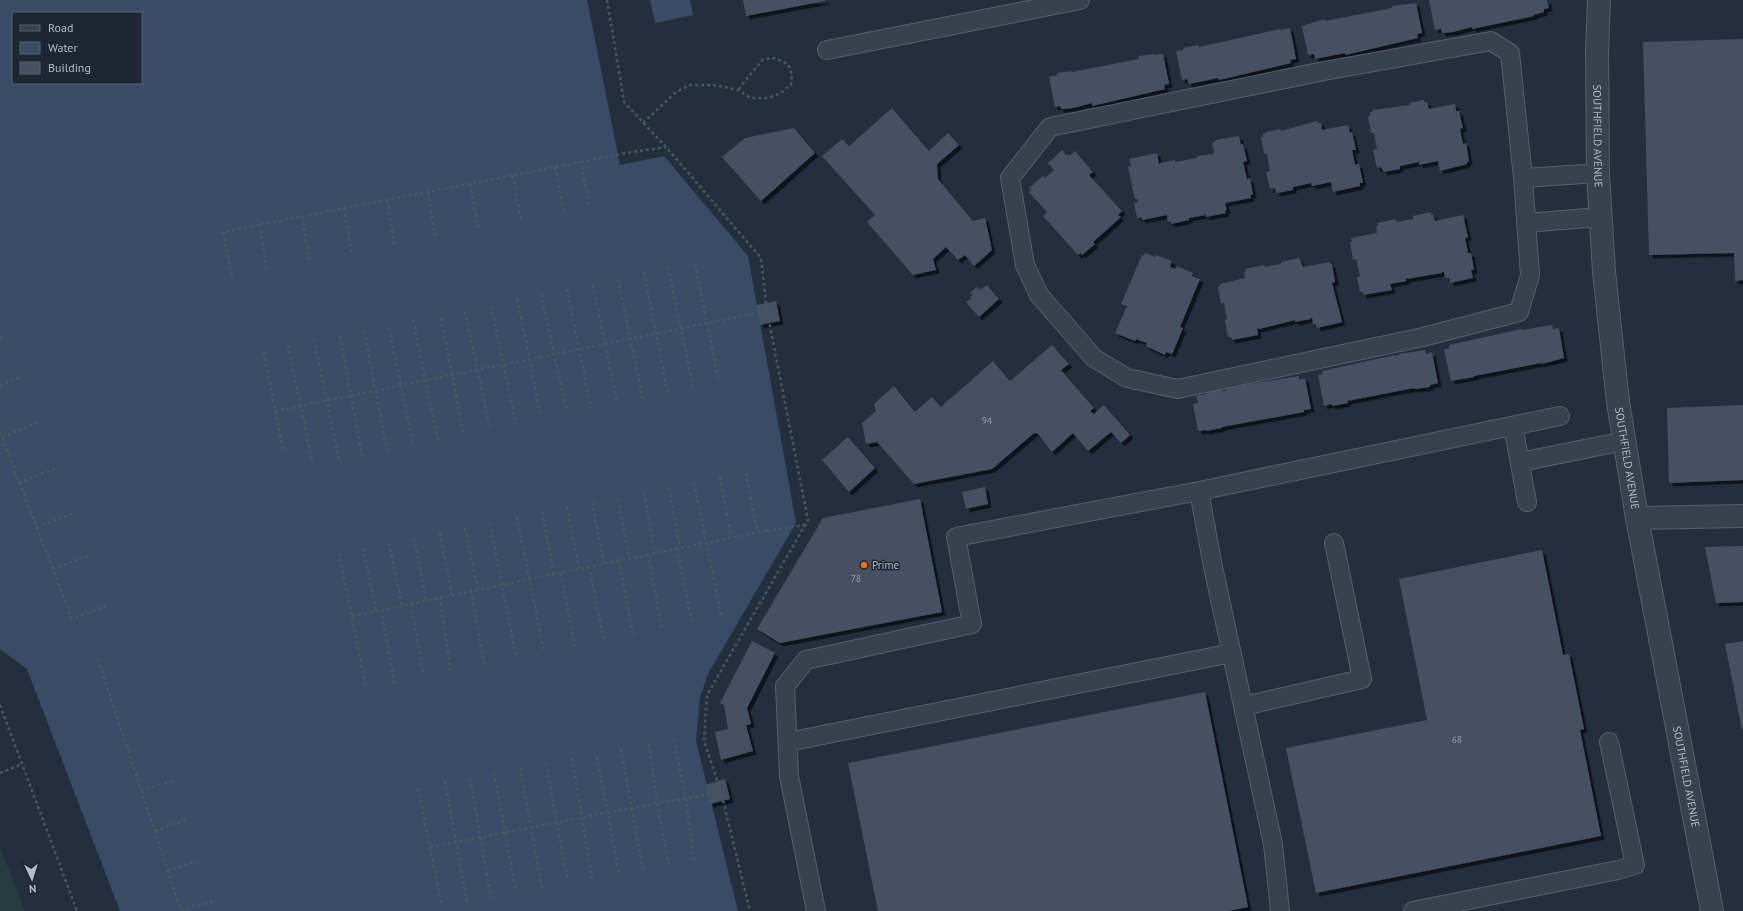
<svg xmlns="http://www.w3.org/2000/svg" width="1743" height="911" font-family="'PT Sans',sans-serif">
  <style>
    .green { fill: #263c3f }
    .water { fill: #394c67; fill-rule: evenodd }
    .building { fill: #455162; filter: url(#shadow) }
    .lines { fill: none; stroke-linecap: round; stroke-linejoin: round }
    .service-casing { stroke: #565f6c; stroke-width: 20 }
    .minor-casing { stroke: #565f6c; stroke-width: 24 }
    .tertiary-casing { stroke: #565f6c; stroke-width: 24 }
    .path { stroke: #44595c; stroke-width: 2.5; stroke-dasharray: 3 3; stroke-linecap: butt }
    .service { stroke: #38414e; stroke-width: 18 }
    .minor { stroke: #38414e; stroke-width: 22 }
    .tertiary { stroke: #38414e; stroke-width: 22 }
    .path-bridge { stroke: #44595c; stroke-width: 2.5; stroke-dasharray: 3 3; stroke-linecap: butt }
    .food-dot { fill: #e8710a; stroke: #1d2633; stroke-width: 1.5 }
    .labels { text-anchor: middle; stroke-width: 3; stroke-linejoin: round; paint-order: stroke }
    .number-label { font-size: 9px; fill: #98a1af }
    .street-label { font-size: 11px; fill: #b4bcc9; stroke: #1d2633 }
    .poi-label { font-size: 11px; fill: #b4bcc9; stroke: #1d2633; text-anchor: start }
  </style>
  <defs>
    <filter id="shadow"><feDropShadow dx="3.5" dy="3.5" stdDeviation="0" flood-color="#0009"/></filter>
  </defs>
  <rect width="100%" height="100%" fill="#242f3e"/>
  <path class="green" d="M0 847 25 911H0Z"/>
  <path class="water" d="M0 0H587L620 165 664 156 748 256 796 523 709 672 700 697 696 741 738 911H120L27 669 0 649ZM13 13H141V83H13Z
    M650 0H690L693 15 655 23Z"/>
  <path class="building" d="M743 0H825V1L746 16Z
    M1429 0H1547L1549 8 1544 9V12L1534 15V16L1472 29V27L1453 32 1442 33 1441 29 1435 30Z
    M1416 3 1422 33 1417 34 1418 38 1345 55V53L1315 59 1314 54 1308 55 1302 26 1325 19V21L1392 8V6Z
    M1290 28 1296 59 1290 60 1291 63 1219 80 1218 78 1189 84 1187 79 1182 80 1176 51 1184 50 1183 48 1198 45 1199 47 1280 29 1281 30Z
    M1743 39V280L1735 281 1734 253 1649 255 1643 42Z
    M1154 54V55L1163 54 1169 84 1164 85 1165 89 1092 106V103L1073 108 1061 109 1060 106 1055 107 1049 77 1057 75V73L1072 71V72L1139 59V56Z
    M1424 100V102H1427L1429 109 1455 104 1456 111H1459L1463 128 1460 129 1463 144 1466 143 1469 161 1467 162V164L1440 171 1438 161 1419 165V162L1400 166V169L1384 172 1381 167 1377 168 1373 150 1377 149 1374 133H1371L1368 116H1370V112H1373L1372 110 1410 105 1409 103Z
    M892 108 929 151 948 133 959 145 937 164 938 179 973 221 985 218 992 250 974 266 965 255 958 260 946 247 933 259 936 270 913 275 867 222 875 215 822 156 842 139 849 146Z
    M1317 121 1318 123H1321L1322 130 1348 125 1350 133 1352 132 1356 150H1352L1355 165 1359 164 1363 183H1360V186L1333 192 1331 182 1312 186 1311 183 1293 187V190L1277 193 1274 188 1270 189 1266 172 1270 171 1267 154H1264L1261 137H1263V134L1266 133V132L1280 129 1281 131Z
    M794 128 815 153 761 201 722 157 745 138Z
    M1239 136 1241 145 1243 144 1247 161 1243 162 1247 179 1250 178 1253 195H1250L1251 198 1225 203 1227 210H1225L1226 213 1206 217V215L1189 218V220L1171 224V221L1168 222 1167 215 1142 220 1141 217 1137 218 1134 203 1138 202 1137 199H1135L1132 186 1135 184 1132 185 1128 167 1131 166 1129 159 1157 153 1159 165 1160 163 1175 160V162L1197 158V156L1214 154 1212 143 1216 140Z
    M1062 150 1066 155 1068 154 1069 156 1075 151 1093 172 1089 175 1122 211 1118 215 1121 217 1093 242 1095 244 1082 255 1081 253 1078 255 1043 216 1047 212 1029 192 1032 190 1029 188 1043 176 1045 178 1054 170 1048 163Z
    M1431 212V215L1433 214 1435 221 1463 215 1468 237 1465 238 1468 253H1471L1474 270H1471L1473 278 1450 283 1449 278H1445L1444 272H1442V273L1406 279V281L1390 284 1392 290 1363 295V292H1360L1357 277H1360L1356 259 1353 260 1350 242 1352 241 1351 238 1377 233 1376 226H1378L1377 223 1396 219V222L1413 219V216Z
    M1145 253 1155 257 1156 255 1172 261 1170 267 1176 269 1177 266 1193 273 1192 276 1200 279 1180 327 1183 328 1172 354 1166 352 1165 355 1146 346 1147 343 1136 339 1135 341 1115 333 1127 306 1121 304 1142 255 1144 256Z
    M1299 258 1303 267 1330 262V264H1332L1335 282 1332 283 1342 322 1317 328 1316 324H1313L1312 317 1310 319 1295 322V320L1259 329 1257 328 1258 335 1232 340 1231 337H1228L1225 320 1227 319 1224 303 1221 304 1218 287 1220 286V284L1245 278 1244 272 1246 271 1245 269 1264 265 1265 267 1281 264V262Z
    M987 285 999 299 979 317 966 302 972 298 970 297 973 295 970 293 977 287 979 290 980 288 982 289Z
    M776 301 780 321 760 325 756 305Z
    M1552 325 1553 329 1559 328 1564 358 1541 364V363L1474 376V377L1451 381 1444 349H1449V345L1522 329V330Z
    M1052 345 1069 364 1061 370 1094 408 1090 411 1094 414 1104 405 1130 435 1121 443 1111 432 1088 451 1073 433 1052 452 1038 434 1034 433 992 469 914 484 877 442 866 444 862 423 876 411 874 404 894 386 915 412 932 397 941 407 993 361 1010 381Z
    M1425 350 1426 354 1432 352 1438 383 1430 385V387L1415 389 1414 388 1347 401 1348 403 1332 406V404L1324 406 1318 375 1323 374 1322 371 1395 355V356L1399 355V354Z
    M1299 376V380L1305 378 1311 409 1304 410V412L1222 427V428L1206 431V430L1198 431 1193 404 1198 403 1196 396 1207 394V392L1222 389V391L1226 390V388Z
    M1743 405V480L1669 483 1667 408Z
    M848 437 875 468 849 492 822 460Z
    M985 487 988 504 966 509 962 492Z
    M920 499 942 612 780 643 757 629 823 518Z
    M1743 546V602L1716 603 1705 547Z
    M1542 550 1563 655 1569 654 1584 729 1580 730 1601 836 1316 893 1286 748 1427 720 1399 579Z
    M752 641 775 653 747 708 751 724 746 725 753 751 721 760 715 732 728 729 724 705 720 703Z
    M1743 641V729L1742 730 1725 644Z
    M1205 692 1248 907 1228 911H878L848 763Z
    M725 779 730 799 710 804 705 785Z"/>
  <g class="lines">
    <g class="service-casing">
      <path id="service" d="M1491 41 1510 53 1523 178 1530 275 1519 312 1423 337 1178 389 1127 378 1094 358 1039 295 1025 265 1010 178 1050 127 1324 71Z
        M827 50 1080 0
        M1523 178 1598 173
        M1526 223 1600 217
        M1513 426 1527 502
        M1520 462 1624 441
        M1199 491 1213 567 1273 844 1280 911
        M1244 706 1362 679 1334 543
        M788 742 1232 653
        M816 911 789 776 785 686 806 660 972 624 956 537 1199 491 1560 416
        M1413 911 1618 870 1635 865 1609 742"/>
    </g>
    <g class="minor-casing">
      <path id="minor" d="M1637 518 1743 516"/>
    </g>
    <g class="tertiary-casing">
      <g id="tertiary">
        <path id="s1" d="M1599 0 1597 51 1598 173 1604 272 1618 402 1637 518 1712 911"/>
      </g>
    </g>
    <path class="path" d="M607 0 624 102 666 147 761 258 767 311 808 520 707 695 704 741 721 792 750 911
      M643 123 676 92 690 85H715L738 90 751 98H768L779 94 791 85 792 75 788 64 774 58 762 60 738 90
      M581 162 620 154 666 147
      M555 167 564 212
      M513 175 521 221
      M470 184 478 228
      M428 192 435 236
      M387 200 394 245
      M344 208 352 255
      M302 216 310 262
      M260 224 266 270
      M695 264 719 382
      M668 267 693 387
      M644 272 668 395
      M232 276 223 232 581 162 589 206
      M618 279 643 399
      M593 285 617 402
      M567 289 591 408
      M541 294 567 412
      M517 299 530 359 540 417
      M491 306 516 424
      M465 311 490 429
      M441 318 464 436
      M413 320 438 441
      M389 328 413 444
      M364 331 387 451
      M340 336 362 456
      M0 338 5 336
      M314 339 339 460
      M288 345 313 465
      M264 352 283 450
      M0 386 21 377
      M275 411 767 311
      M0 432 72 619 108 605
      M2 437 39 422
      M746 473 757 532
      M720 477 731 537
      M19 483 56 468
      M694 483 722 619
      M669 488 680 547
      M644 493 655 553
      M618 499 629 558
      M592 502 604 563
      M567 507 579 569
      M542 512 554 574
      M517 517 544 652
      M490 523 516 657
      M36 527 74 513
      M465 528 478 589
      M767 531 805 525
      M440 533 452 595
      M414 538 426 600
      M389 543 402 605
      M363 548 376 611
      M677 548 692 624
      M339 553 366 688
      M648 554 662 630
      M619 560 633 635
      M589 566 604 641
      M52 569 90 555
      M561 573 575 648
      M471 591 484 664
      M440 597 451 674
      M411 604 423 672
      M381 610 395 685
      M352 616 768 530
      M98 659 181 911
      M0 705 77 911
      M674 739 686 799 694 861
      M649 744 657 803 669 865
      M621 749 643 870
      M597 757 619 873
      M572 758 592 879
      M546 763 568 883
      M520 767 542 888
      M0 773 22 764
      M494 773 516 892
      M470 778 491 898
      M445 781 467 903
      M418 788 442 907
      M141 790 172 781
      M155 831 185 820
      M430 847 657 803 705 796
      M167 871 197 861
      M181 911 214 901"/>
    <use href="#service" class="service"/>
    <use href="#minor" class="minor"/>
    <use href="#tertiary" class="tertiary"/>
    <path class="path-bridge" d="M671 801 721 792"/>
  </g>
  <circle class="food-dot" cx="864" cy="565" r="4"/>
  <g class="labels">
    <g class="number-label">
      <text x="987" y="424">94</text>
      <text x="856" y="582">78</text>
      <text x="1457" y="743">68</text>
    </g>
    <g class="street-label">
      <text dy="4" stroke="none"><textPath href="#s1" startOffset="136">SOUTHFIELD AVENUE</textPath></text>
      <text dy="4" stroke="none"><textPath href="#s1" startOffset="460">SOUTHFIELD AVENUE</textPath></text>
      <text dy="4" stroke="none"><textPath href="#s1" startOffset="784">SOUTHFIELD AVENUE</textPath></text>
    </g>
    <g class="poi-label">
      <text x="872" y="569">Prime</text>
    </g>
  </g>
  <rect x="12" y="12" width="130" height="72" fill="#1d2633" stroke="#59626f"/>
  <rect x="20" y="25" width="20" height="6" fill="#38414e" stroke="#59626f"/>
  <text x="48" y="32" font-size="12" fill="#b4bcc9">Road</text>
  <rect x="20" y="42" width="20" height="12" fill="#394c67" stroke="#59626f"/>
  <text x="48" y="52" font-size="12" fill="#b4bcc9">Water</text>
  <rect x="20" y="62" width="20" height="12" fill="#455162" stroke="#59626f"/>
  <text x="48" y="72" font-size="12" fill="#b4bcc9">Building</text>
  <g transform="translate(32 879) rotate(176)" stroke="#1d2633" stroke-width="3" paint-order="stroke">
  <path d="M0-3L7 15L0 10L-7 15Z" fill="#b4bcc9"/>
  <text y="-6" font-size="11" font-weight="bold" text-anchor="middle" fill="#b4bcc9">N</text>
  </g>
</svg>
